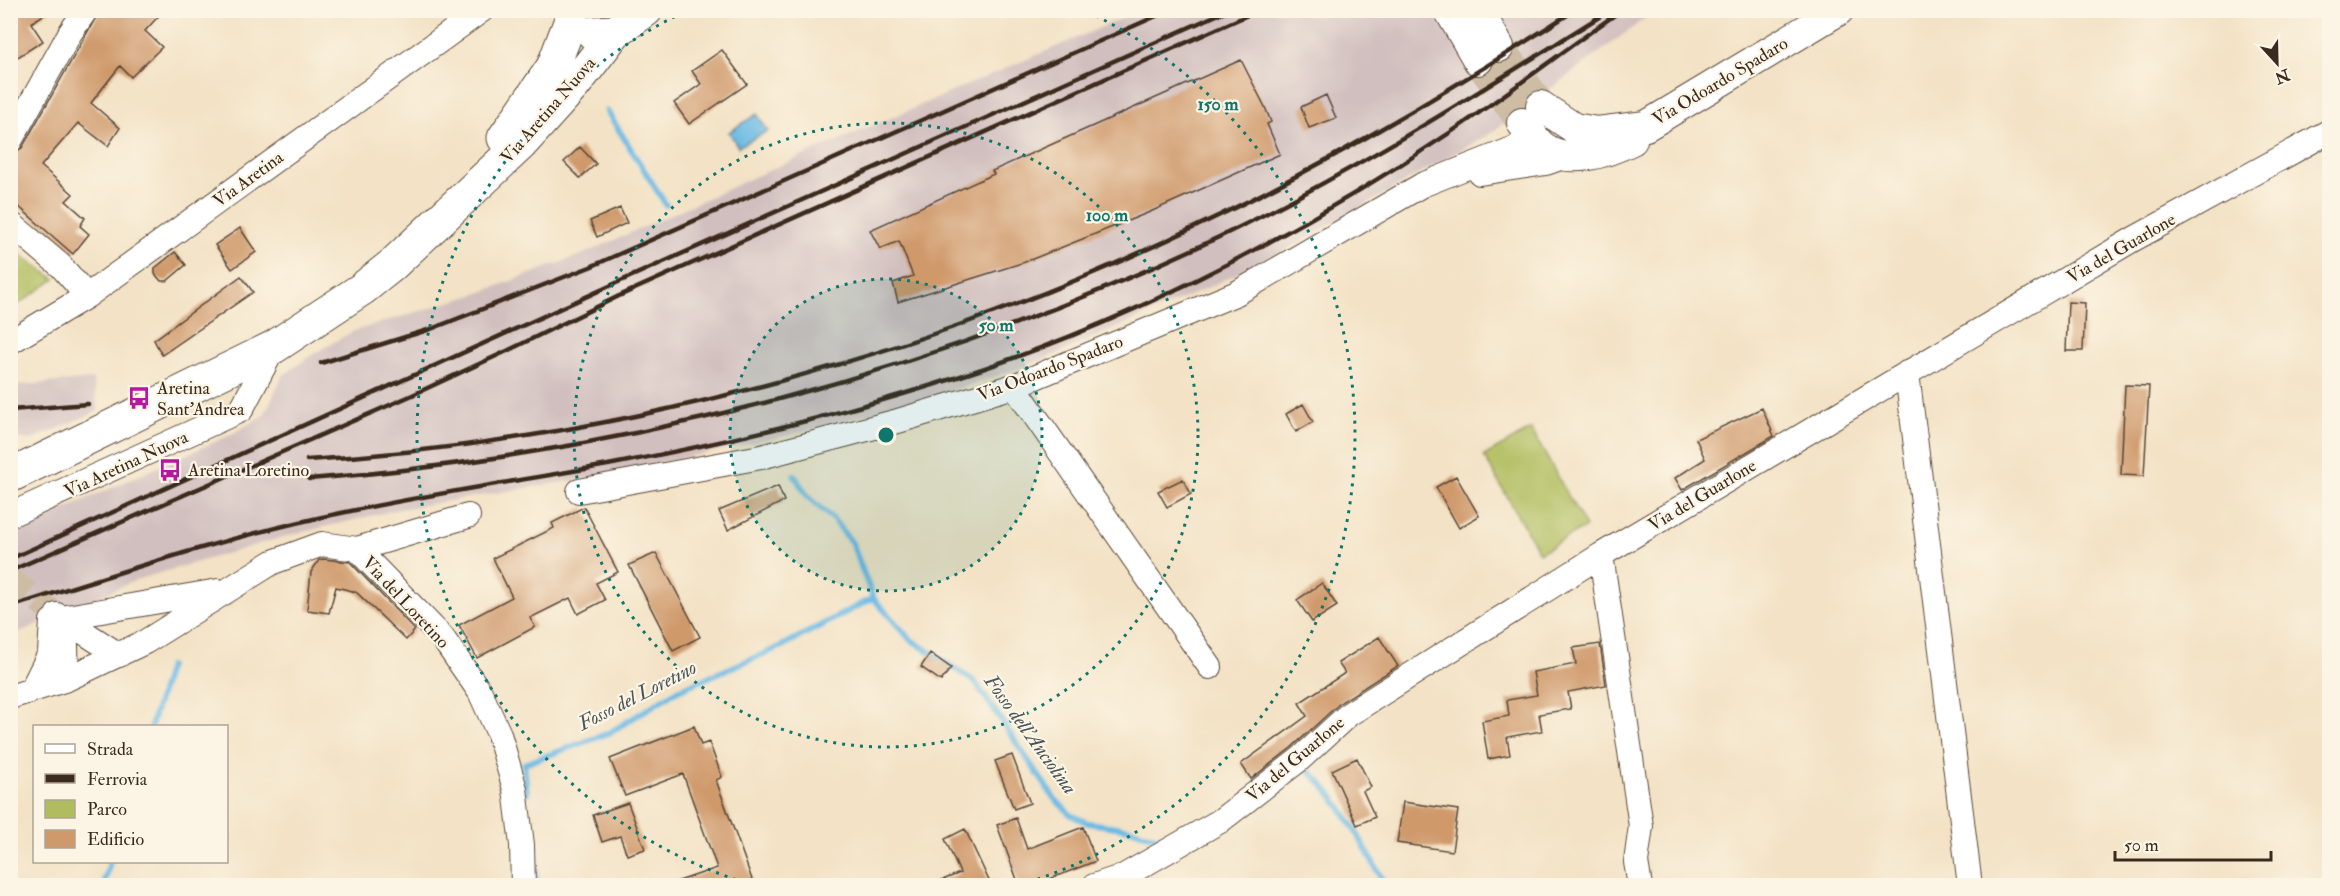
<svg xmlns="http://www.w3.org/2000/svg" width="2340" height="896" font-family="'IM FELL Double Pica',serif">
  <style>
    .industrial { fill: #d1bfbf }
    .green { fill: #b0bd5f; stroke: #76743e; stroke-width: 1.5 }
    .water { fill: #69b9e4; stroke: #527281; stroke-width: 1.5 }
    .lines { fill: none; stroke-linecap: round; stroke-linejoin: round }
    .stream { stroke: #69b9e4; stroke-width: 6 }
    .building { fill: #cf996b }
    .minor-tunnel { stroke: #cebda4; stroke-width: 24; stroke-dasharray: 24 12; stroke-linecap: butt }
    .tertiary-tunnel { stroke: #cebda4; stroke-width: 30; stroke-dasharray: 30 15; stroke-linecap: butt }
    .minor-casing { stroke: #574637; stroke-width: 26 }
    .tertiary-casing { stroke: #574637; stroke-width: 32 }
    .primary-casing { stroke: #574637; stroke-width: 35 }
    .minor { stroke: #fff; stroke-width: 24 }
    .tertiary { stroke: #fff; stroke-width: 30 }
    .primary { stroke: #fff; stroke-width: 33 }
    .rail { stroke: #3b2a1e; stroke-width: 4.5 }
    .ring { fill: none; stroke: #0f766e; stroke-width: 3; stroke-dasharray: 3 6 }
    .labels { text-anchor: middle; stroke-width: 4.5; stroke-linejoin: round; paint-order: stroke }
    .street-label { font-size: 18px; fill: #3b2a1e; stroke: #fcf5e5 }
    .poi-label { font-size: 18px; fill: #3b2a1e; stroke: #fcf5e5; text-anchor: start }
    .water-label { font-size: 20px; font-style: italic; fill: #495559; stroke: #fcf5e5 }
    .centre { fill: #0f766e; stroke: #fcf5e5; stroke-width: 3 }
    .ring-label { font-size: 18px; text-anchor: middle; font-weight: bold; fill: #0f766e; stroke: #fcf5e5; stroke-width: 4.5; stroke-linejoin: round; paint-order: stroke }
  </style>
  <rect width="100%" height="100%" fill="#fcf5e5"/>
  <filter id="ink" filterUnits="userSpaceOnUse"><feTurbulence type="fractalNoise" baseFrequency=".0167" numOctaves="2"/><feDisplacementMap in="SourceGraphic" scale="12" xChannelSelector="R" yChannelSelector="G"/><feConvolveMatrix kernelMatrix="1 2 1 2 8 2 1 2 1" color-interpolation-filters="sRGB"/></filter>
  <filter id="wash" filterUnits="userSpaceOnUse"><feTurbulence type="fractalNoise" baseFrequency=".008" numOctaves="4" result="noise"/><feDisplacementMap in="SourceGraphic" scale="24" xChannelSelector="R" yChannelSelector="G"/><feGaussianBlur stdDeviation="1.35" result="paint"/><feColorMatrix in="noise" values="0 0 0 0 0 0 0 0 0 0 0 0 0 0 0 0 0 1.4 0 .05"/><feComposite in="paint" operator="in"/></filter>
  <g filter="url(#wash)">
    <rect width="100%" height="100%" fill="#f3e2c5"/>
    <path class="industrial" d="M1139 11H1655L1491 133 1289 248 1203 290 1037 362 937 396 798 433 599 476 400 509 290 535 136 580 11 636 10 533 228 436 264 415 283 375 320 350 354 331 476 294 581 255 763 173Z
      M93 379 98 411 31 440 11 437V386Z"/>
    <path class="green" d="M11 248 55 279 11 309Z
      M1531 429 1586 527 1539 553 1484 456Z"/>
    <path class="water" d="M757 114 768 131 738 147 729 132Z"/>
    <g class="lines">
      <path class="stream" d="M607 111 666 205
        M794 475 808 497 833 519 852 543 873 598 910 639 975 682 1054 798 1071 815 1088 823 1130 829 1168 841
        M151 726 169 666
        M1300 764C1340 793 1362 844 1386 886
        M527 793 524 764 609 733 678 690 780 647 873 598
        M533 848 537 886
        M103 886 110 862"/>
    </g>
    <g id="blocks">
      <path class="building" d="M10 10H51L31 23 43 41 10 62Z
        M100 10H164L145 31 162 47 131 77 120 66 91 103 120 128 108 146 78 123 41 166 73 194 66 201 85 218 80 226 89 234 73 254 10 199V155L22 148Z
        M722 50 747 84 689 124 674 103 701 84 692 71Z
        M1241 60 1265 107 1271 122 1267 124 1280 154 1150 212 1025 262 898 302 893 283 913 276 899 241 880 249 870 230 994 174 992 171Z
        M1326 95 1336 118 1309 128 1301 107Z
        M580 147 596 164 580 178 564 162Z
        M620 208 627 223 597 237 590 221Z
        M240 228 256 252 232 269 215 245Z
        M175 252 186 265 167 281H161L155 274V268Z
        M241 276 253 292 162 355 154 340Z
        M2068 302 2085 303 2083 351H2066Z
        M2125 385 2149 386 2144 476 2121 475Z
        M1303 404 1313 422 1296 432 1286 414Z
        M1762 408 1774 436 1682 490 1675 478 1705 459 1696 439Z
        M1456 476 1479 516 1459 528 1436 487Z
        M1183 479 1191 494 1167 507 1158 491Z
        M778 486 784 501 728 530 719 511Z
        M584 507 618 572 596 583 605 600 578 614 570 598 530 618 535 627 477 658 459 625 512 597 493 558 554 528 552 523Z
        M656 553 700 637 673 651 629 565Z
        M324 559 350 562 415 630 406 640 356 592 336 587 329 613 307 610 311 572 319 560Z
        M1322 583 1337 606 1312 622 1297 600Z
        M1379 637 1398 666 1341 702 1291 748 1251 779 1241 764 1307 716 1299 703 1345 673 1338 663Z
        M1600 644 1606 685 1568 692 1571 709 1539 714 1542 731 1507 737 1510 755 1488 759 1482 721 1509 716 1507 700 1537 695 1533 672 1576 664 1573 648Z
        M930 653 951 668 941 681 921 667Z
        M694 726 701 745 709 742 722 777 716 780 754 885H674L673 883 717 868 683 774 625 796 610 759Z
        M1012 755 1030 803 1014 809 995 761Z
        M1357 758 1371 787 1363 791 1375 817 1357 825 1332 770Z
        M1403 802 1458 810 1452 851 1397 843Z
        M628 803 645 849 627 855 620 836 602 842 593 815Z
        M1016 818 1027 849 1083 827 1096 861 1034 885H1019L997 825Z
        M965 829 991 885H930L960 873 945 839Z"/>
    </g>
  </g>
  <g filter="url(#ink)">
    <use href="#blocks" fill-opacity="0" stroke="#574637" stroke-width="1.5"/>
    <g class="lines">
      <path class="minor-tunnel" d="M10 579 57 615"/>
      <path class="tertiary-tunnel" d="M1499 47 1541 106
        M1478 60 1522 123"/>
      <g class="minor-casing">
        <path id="minor" d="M10 141 70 33 86 10
          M1480 173 1546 163 1571 154
          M10 223 61 266 87 296
          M10 342 87 296 482 10
          M1907 373 1970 886
          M1014 386 1210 667
          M579 491 761 457 898 421 1014 386 1237 293 1422 185 1520 146 1525 134 1522 123
          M10 515 241 410 274 347
          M357 549 468 516
          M1601 555 1641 826 1636 862 1640 886
          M57 615 119 655
          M61 618 218 591
          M53 622 66 645 67 679
          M31 691 50 653 52 621
          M10 697 67 679 145 642 273 562 322 544 357 549 442 637 480 692 499 734 515 789 522 845 523 886
          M1094 886 1124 876 1220 821 1300 759 1349 714 1601 555 2132 240 2330 131"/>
      </g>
      <g class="tertiary-casing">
        <path id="tertiary" d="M1449 10 1478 60
          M1478 10 1499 47
          M1541 106 1574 128 1597 132 1646 126 1839 10
          M1522 123C1530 130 1535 141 1543 147 1569 166 1608 152 1632 140"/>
      </g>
      <g class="primary-casing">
        <path id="primary" d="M593 33 615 32 646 10
          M504 138 553 67 572 17
          M10 476 274 347 362 289 391 266 521 144 575 84 615 32"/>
      </g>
      <use href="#minor" class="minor"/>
      <use href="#tertiary" class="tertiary"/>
      <use href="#primary" class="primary"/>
      <path class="rail" d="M321 363 431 329 590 267 1170 10
        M10 410 88 404
        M307 460C618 442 940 353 1220 215 1343 155 1460 84 1575 10
        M309 479C623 455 935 373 1219 237 1351 174 1475 94 1599 17
        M10 559 614 284 1228 10
        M10 571 408 397 507 351 619 296 1259 10
        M10 607C121 572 232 535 346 512 435 493 524 480 613 464 738 440 864 409 985 368 1149 312 1307 228 1451 132 1509 93 1564 50 1622 10"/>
    </g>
  </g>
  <circle cx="886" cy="435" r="156" fill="#0f766e" fill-opacity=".12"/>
  <g class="ring">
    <circle cx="886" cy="435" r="156"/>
    <circle cx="886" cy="435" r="312"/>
    <path d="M753 885A469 469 0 0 1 684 12M1088 12A469 469 0 0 1 1019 885"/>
  </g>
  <defs>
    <g id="bus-bare" transform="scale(1.8)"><path d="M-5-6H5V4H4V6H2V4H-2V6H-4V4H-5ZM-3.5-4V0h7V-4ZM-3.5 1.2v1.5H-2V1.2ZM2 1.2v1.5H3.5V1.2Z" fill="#b5179e" stroke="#fcf5e5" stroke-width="2.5" paint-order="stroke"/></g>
  </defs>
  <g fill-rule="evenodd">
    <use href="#bus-bare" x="139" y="398"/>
    <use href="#bus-bare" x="170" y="470"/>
  </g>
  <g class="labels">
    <g class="street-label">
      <text transform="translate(1720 81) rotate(-31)" y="6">Via Odoardo Spadaro</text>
      <text transform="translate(548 110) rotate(-49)" y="6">Via Aretina Nuova</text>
      <text transform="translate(248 179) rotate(-36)" y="6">Via Aretina</text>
      <text transform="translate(2121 248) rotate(-30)" y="6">Via del Guarlone</text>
      <text transform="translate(1050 368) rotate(-21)" y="6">Via Odoardo Spadaro</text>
      <text transform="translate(126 464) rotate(-25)" y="6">Via Aretina Nuova</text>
      <text transform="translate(1702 495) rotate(-31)" y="6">Via del Guarlone</text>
      <text transform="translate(406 602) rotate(47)" y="6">Via del Loretino</text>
      <text transform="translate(1295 759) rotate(-40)" y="6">Via del Guarlone</text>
    </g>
    <g class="poi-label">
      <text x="157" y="394">Aretina<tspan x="157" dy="21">Sant'Andrea</tspan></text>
      <text x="188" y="476">Aretina Loretino</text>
    </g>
    <g class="water-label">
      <text transform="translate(637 695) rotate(-27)" y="7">Fosso del Loretino</text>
      <text transform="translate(1031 734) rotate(54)" y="7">Fosso dell'Anciolina</text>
    </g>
  </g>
  <circle cx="886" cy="435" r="9" class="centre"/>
  <g class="ring-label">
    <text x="1218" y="110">150 m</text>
    <text x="1107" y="221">100 m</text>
    <text x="996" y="331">50 m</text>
  </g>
  <rect width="2340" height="896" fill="none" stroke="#fcf5e5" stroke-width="36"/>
  <rect x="33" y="725" width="195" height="138" fill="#fcf5e5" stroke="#afa495" stroke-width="1.5"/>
  <rect x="45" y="744" width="30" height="9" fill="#ffffff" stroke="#afa495" stroke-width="1.5"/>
  <text x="87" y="755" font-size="18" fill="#3b2a1e">Strada</text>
  <rect x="45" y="774" width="30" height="9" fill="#3b2a1e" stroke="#afa495" stroke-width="1.5"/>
  <text x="87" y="785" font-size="18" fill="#3b2a1e">Ferrovia</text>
  <rect x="45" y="800" width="30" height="18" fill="#b0bd5f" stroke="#afa495" stroke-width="1.5"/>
  <text x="87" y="815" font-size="18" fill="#3b2a1e">Parco</text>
  <rect x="45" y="830" width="30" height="18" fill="#cf996b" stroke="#afa495" stroke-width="1.5"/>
  <text x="87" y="845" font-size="18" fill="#3b2a1e">Edificio</text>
  <g transform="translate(2277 63) rotate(158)" stroke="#fcf5e5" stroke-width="4.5" paint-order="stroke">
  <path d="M0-4.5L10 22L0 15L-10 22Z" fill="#3b2a1e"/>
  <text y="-9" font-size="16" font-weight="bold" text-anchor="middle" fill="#3b2a1e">N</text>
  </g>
  <path d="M2115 851v9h156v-9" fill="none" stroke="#3b2a1e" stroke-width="3"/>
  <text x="2124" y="851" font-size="18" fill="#3b2a1e" stroke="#fcf5e5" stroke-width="4.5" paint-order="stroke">50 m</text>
</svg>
